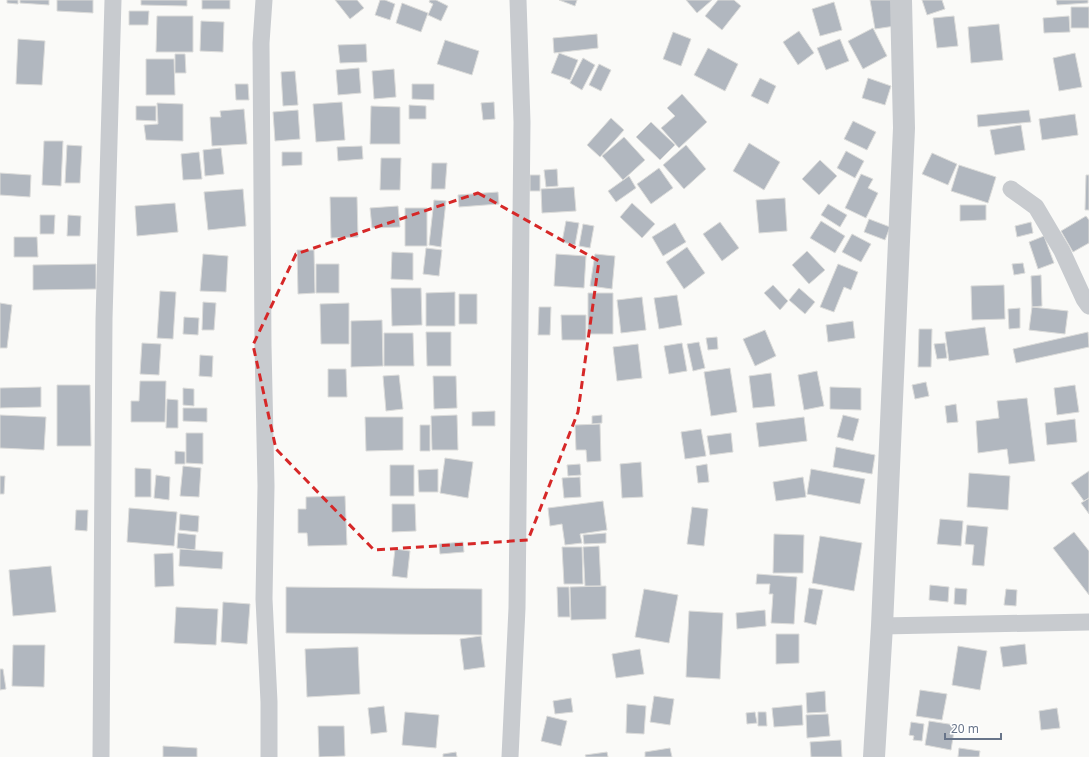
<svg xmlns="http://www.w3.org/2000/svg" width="1089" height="757" font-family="'Noto Sans',sans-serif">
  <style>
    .building { fill: #b1b7bf; stroke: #dcdcda }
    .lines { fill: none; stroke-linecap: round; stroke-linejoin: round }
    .minor { stroke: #c8cbcf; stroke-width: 17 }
    .tertiary { stroke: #c8cbcf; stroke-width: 22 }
    .marked { fill: none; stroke: #d62828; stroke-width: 3; stroke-dasharray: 8 5; stroke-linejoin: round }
  </style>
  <rect width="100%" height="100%" fill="#fafaf8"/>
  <path class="building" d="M7 0H18V4L7 3Z
    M20 0H49V5L20 3Z
    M57 0H93V13L57 11Z
    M141 0H187V6L141 5Z
    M202 0H230V9H202Z
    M335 0H357L364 8 350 19Z
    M380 0H385L395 4 390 20 375 15Z
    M430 0H436L448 6 441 21 428 15 433 4 429 2Z
    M559 0H577L575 6Z
    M686 0H712L697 13Z
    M718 0H734L741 6 722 30 705 16Z
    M870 0H891L895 26 875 29Z
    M922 0H942L945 9 927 15Z
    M1056 0H1088V3L1057 5Z
    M834 2 842 30 820 36 812 9Z
    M402 3 428 13 421 32 396 23Z
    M1071 7H1089V28H1071Z
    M129 11H149L148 25H129Z
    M157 16H193V52H156Z
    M954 16 958 46 937 48 933 18Z
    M1069 16 1070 32 1044 33 1043 18Z
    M201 21 224 22 223 52 200 51Z
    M999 24 1003 60 971 63 968 27Z
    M873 28 887 56 863 69 848 41Z
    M799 31 814 53 798 65 783 42Z
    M673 32 691 39 681 66 663 59Z
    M597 34 598 48 554 53 553 38Z
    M18 39 45 41 42 85 16 84Z
    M840 39 849 61 826 70 817 48Z
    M445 40 479 51 472 75 437 64Z
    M366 44 367 62 340 63 338 45Z
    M708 48 738 64 725 91 694 75Z
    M559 53 578 60 570 80 551 73Z
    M1075 53 1082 87 1059 91 1053 58Z
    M175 54H185L186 73H175Z
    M583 58 595 65 582 90 570 83Z
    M146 59H174L175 95H146Z
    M599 64 611 70 601 91 589 85Z
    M359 68 361 93 338 95 336 70Z
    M394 69 396 97 374 99 372 71Z
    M295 71 298 105 283 106 281 72Z
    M760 78 776 86 768 104 751 96Z
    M868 78 891 86 885 105 862 98Z
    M235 84H248L249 100H236Z
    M412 84H434V100L412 99Z
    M682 94 707 122 679 148 661 128 675 116 667 108Z
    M342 102 345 140 316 142 313 104Z
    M494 102 495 119 483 120 481 103Z
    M157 103 183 104V141L146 140 144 125 158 124Z
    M409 105 426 106V119H409Z
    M136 106H156V121L136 120Z
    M371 106 400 107V144H370Z
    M244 109 247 144 212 146 210 117H221L220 111Z
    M298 110 300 139 275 141 273 112Z
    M1029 110 1031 122 978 127 977 115Z
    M1075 114 1078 135 1042 140 1039 119Z
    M611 118 624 130 600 157 587 145Z
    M853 121 876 132 867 150 844 139Z
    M651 122 675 145 660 160 636 137Z
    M1021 125 1025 150 995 155 990 130Z
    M624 137 645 160 623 180 602 156Z
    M44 141H63L61 186 42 185Z
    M749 143 780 162 764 190 733 171Z
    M67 145 82 146 80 183H65Z
    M686 145 706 169 684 189 663 165Z
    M362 146 363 159 338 161 337 147Z
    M221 148 224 174 205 176 203 150Z
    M846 151 864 161 855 178 837 168Z
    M199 152 202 179 183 180 181 154Z
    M282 152H302V165L282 166Z
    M932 153 957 164 948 185 922 174Z
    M381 158H401L400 190H380Z
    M820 160 837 176 819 195 802 179Z
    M432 163H447L445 189H431Z
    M959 165 996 177 988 203 951 191Z
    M659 168 673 188 651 204 637 184Z
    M557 169 558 186 546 187 544 170Z
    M0 173 31 175 30 197 0 195Z
    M861 174 873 179 868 188 878 193 866 218 845 208Z
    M530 175H540V191H530Z
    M1086 175H1089V210H1085Z
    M629 176 636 188 616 202 608 191Z
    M574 187 576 211 542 213 541 189Z
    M243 189 246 226 208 230 204 192Z
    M498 192 499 204 459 207 458 195Z
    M330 197H357L358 237 331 238Z
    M785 198 787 231 759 233 756 200Z
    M434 200 446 201 441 247 429 245Z
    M175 203 178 232 137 236 135 206Z
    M632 203 655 224 642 238 620 217Z
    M828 204 847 215 840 227 821 215Z
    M960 205H986V220L960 221Z
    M398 206 400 227 372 228 370 208Z
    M405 208H427V246H405Z
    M40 215H55L54 234H40Z
    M68 215 81 216 80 236H67Z
    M1086 216 1089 220V243L1073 252 1061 231Z
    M869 219 890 227 885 240 864 232Z
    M566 221 579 223 575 245 562 242Z
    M821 221 845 236 835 253 810 238Z
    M720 222 739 248 722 261 703 234Z
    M1031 222 1033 233 1017 237 1015 226Z
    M675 223 686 242 663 256 652 237Z
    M583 224 594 226 590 248 579 246Z
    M852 234 871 244 861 262 842 252Z
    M1044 236 1054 263 1038 269 1029 242Z
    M14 237H37L38 257H14Z
    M687 247 705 273 684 289 666 262Z
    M426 248 442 250 439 276 423 274Z
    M297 250H314L315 293 298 294Z
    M807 251 825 270 809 284 792 265Z
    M392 252 413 253V280L391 279Z
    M203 254 228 256 226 292 200 291Z
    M556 254 586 256 584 288 554 286Z
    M595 254 615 256 612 289 590 286Z
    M1023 263 1025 273 1014 275 1012 264Z
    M96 264V289L33 290V265Z
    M316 264H339V293H316Z
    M838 264 858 272 851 290 844 287 834 312 820 307Z
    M1041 275 1042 306 1032 307 1031 276Z
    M773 285 788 301 780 310 764 293Z
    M1004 285 1005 319 972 320 971 286Z
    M391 288H421L422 325 392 326Z
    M799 288 815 302 805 314 789 300Z
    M160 291 176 292 173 339 157 338Z
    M455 292V326H426V293Z
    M588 293H613V334H588Z
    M459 294H477V324H459Z
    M677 295 682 325 659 329 654 298Z
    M642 297 646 330 621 333 617 300Z
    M203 302 216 303 214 330H202Z
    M0 303 12 305 7 348H0Z
    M349 303V344H321L320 304Z
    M539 307H551L550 335H538Z
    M1032 307 1068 311 1065 334 1029 330Z
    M1020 308V328L1009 329 1008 309Z
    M561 315H586V340H562Z
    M184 317 199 318 198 335 183 334Z
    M382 320 383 366 351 367V321Z
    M853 321 855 338 828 342 826 325Z
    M985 327 989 355 949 361 945 332Z
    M919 329H932L931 367H918Z
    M765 330 776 356 755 366 743 339Z
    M426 332H451V366H427Z
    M1088 332 1089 347 1016 363 1013 349Z
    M384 333H413L414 366H384Z
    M717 337 718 349 708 350 706 338Z
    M699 342 705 368 693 371 687 344Z
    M142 343 161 344 159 375 140 374Z
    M682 343 687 371 669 374 664 346Z
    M945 343 947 358 937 359 934 344Z
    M638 344 642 378 617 381 613 347Z
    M200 355 213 356 212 377 199 376Z
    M730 368 737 412 711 416 704 372Z
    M328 369H346L347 397H328Z
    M817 371 824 406 804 410 798 375Z
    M771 373 775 406 753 408 749 376Z
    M399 375 403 409 386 411 383 376Z
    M433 376H456L457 408 434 409Z
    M140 381H166L165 422H131V401H139Z
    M926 382 929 396 915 399 912 385Z
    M57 385H90L91 446H57Z
    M1075 385 1079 412 1057 415 1054 388Z
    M41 387V407L0 408V388Z
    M830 387 861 388V410L830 409Z
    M183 388 194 389V406L183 405Z
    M1027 398 1035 461 1009 464 1007 449 978 453 976 421 999 418 997 401Z
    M167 399 178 400V428H166Z
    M956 404 958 422 947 423 945 406Z
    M183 408H207V422L183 421Z
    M495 411V426H472V412Z
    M0 415 46 417 44 450 0 448Z
    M457 415 458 450H432L431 416Z
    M602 415V423L592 424V416Z
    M843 415 859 419 853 441 837 437Z
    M365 417H403V450L366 451Z
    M804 417 807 441 759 447 756 423Z
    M1075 419 1077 442 1047 445 1045 423Z
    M600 424 601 461 587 462 586 450H576L575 425Z
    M420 425H430V451H420Z
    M701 429 706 456 685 459 681 432Z
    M186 433H203V464L186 463Z
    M731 433 733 452 710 455 707 436Z
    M836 447 875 455 872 474 833 467Z
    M175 451 185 452V464H175Z
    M445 458 473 462 468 498 440 493Z
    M641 462 643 497 622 498 620 464Z
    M580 464 581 475 568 476 567 465Z
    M707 464 709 482 698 483 696 466Z
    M390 465H414V496H390Z
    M183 466 201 468 199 497 180 496Z
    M135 468 151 469V497H135Z
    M438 469V492H419L418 470Z
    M811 469 865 479 860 504 807 494Z
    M1089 471V498L1084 501 1071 483Z
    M969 473 1010 476 1008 510 967 507Z
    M156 475 170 477 169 500 154 498Z
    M0 476H5L4 494H0Z
    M580 477 581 497 564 498 562 478Z
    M803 477 806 497 776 501 773 482Z
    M345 496 347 545 308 546 307 533H298V509H306V497Z
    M1089 498V514L1081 503Z
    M603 501 607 530 580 534 582 543 565 545 562 524 550 526 548 508Z
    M392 504H415L416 531 392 532Z
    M692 507 708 509 704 546 687 544Z
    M129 508 177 512 174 546 127 542Z
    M76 510H88L87 531 75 530Z
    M180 514 199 516 198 532 179 530Z
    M940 519 963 521 961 546 937 544Z
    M967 525 988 527 984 566 972 565 974 545 965 544Z
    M1074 532 1089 551V595L1053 548Z
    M178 533 196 535 195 550 177 548Z
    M606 533V543L584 544 583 535Z
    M774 534 804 535 803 573H773Z
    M820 536 862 543 854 591 812 583Z
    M463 542 464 552 440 554 439 544Z
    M599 546 601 586H585L583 547Z
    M562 547H582L583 584H564Z
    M180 549 223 552 222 569 179 566Z
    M395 549 410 551 407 578 392 576Z
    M173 553 174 586 155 587 154 554Z
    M51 566 56 612 13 616 9 570Z
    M757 574 797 577 794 624 771 623 773 594H769L770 584H756Z
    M930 585 949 587 948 602 929 600Z
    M606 586V619L571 620 570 587Z
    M286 587 482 589V635L286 633Z
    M557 587H569L570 617H558Z
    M809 588 823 590 816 625 804 622Z
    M955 588 967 589 966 605 954 604Z
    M644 589 678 595 669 643 635 637Z
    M1006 589 1017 590 1016 606 1004 605Z
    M223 602 250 604 247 644 221 642Z
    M176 607 218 609 216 645 174 643Z
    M765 610 766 626 737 629 736 613Z
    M689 611 723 613 720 679 686 677Z
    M776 634H799V663L776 664Z
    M481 636 485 667 464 670 460 639Z
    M1025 644 1027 664 1003 667 1000 647Z
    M13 645H45L44 687 12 686Z
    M958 646 987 651 980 690 952 685Z
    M358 647 360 694 307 697 305 649Z
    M640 649 644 674 616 678 612 654Z
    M0 669H3L6 689 0 690Z
    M920 690 947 694 942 720 916 716Z
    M825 691 826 712 807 713 806 693Z
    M654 696 674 699 670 725 650 722Z
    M571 698 573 712 555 714 553 701Z
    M627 704 646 706 644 734 626 733Z
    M802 705 803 725 774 727 772 708Z
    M384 706 387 732 371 734 368 708Z
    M1057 708 1060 728 1041 730 1039 711Z
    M405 712 439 715 436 748 402 745Z
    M755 712 757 723 747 724 746 713Z
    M758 712H766L767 726H758Z
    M828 714 830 736 807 738 806 715Z
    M547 716 567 721 561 746 541 741Z
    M929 721 955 725 951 750 925 745Z
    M911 722 924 724 922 741 913 740 914 736 909 735Z
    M318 726H344L345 756 319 757Z
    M841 740 842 757H811L810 742Z
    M163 746 197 748V757H163Z
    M670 748 672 757H645V752Z
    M959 748 980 751 979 757H958Z
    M456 752 457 757H443V754Z
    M607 752 608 757H586L585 755Z"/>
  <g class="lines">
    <path class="minor" d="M264 0 261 43 263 345 266 486 264 599 269 702V757
      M1011 189 1036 207 1062 251 1084 299 1089 306
      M882 626 1089 622
      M101 757 104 319 113 0
      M510 757 517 608 522 122 518 0"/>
    <path class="tertiary" d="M874 757 882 626 904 128 901 0"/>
  </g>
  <path class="marked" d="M478 193 599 261 578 412 528 540 374 550 276 449 253 345 296 254Z"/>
  <path d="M945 733v6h56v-6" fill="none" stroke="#68758a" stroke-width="2"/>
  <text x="951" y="733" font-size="12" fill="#68758a" stroke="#ffffff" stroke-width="3" paint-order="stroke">20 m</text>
</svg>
